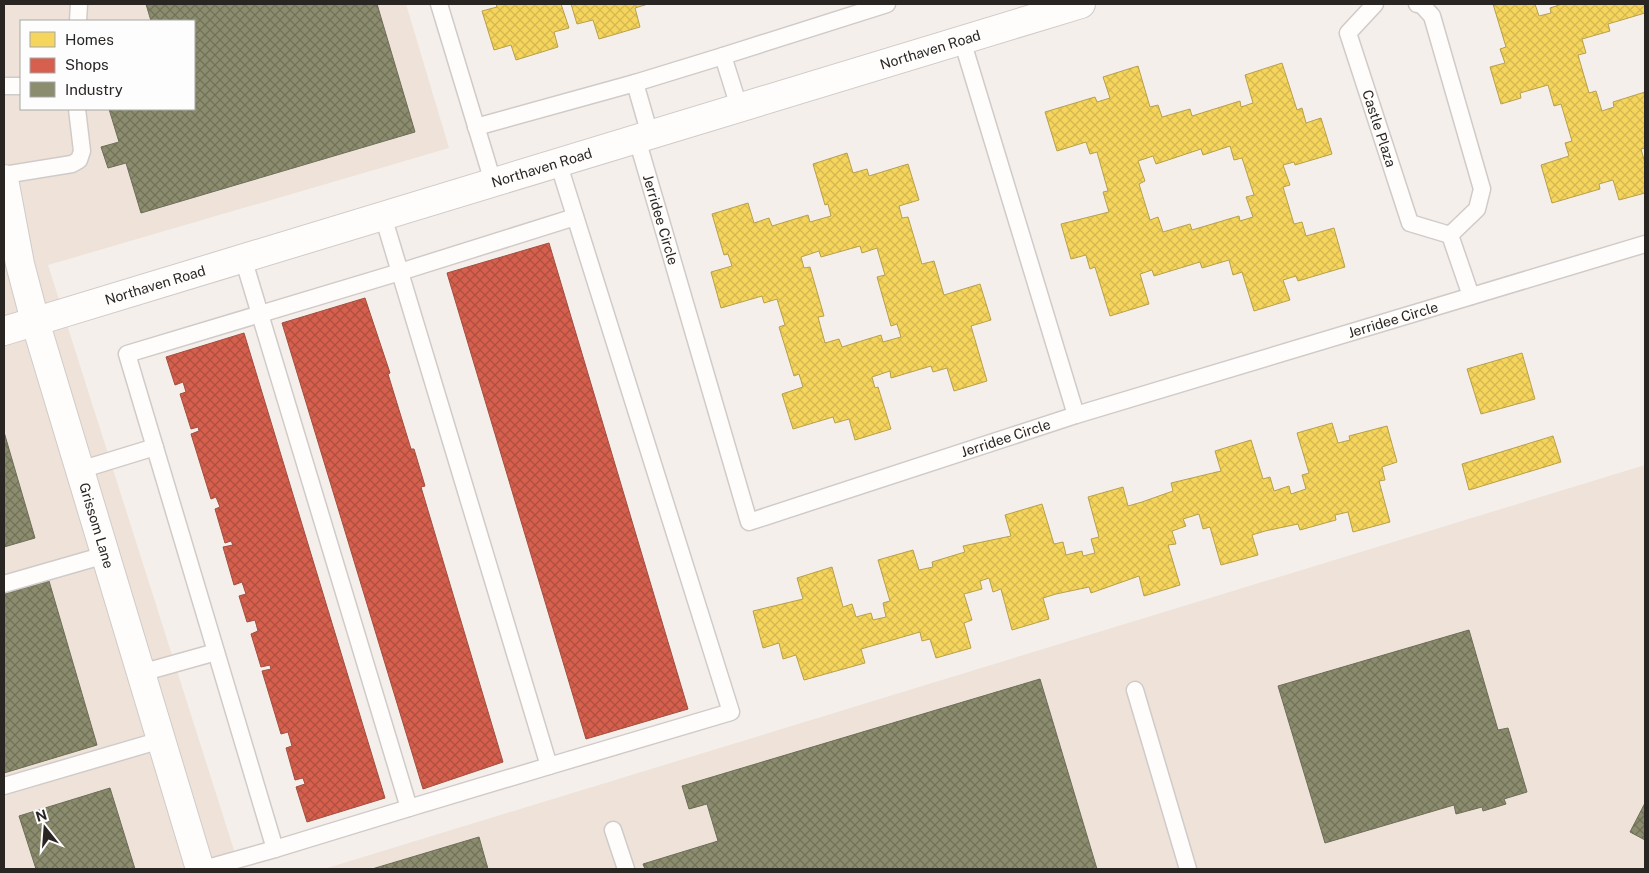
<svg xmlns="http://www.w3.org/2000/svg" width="1649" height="873" font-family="'Public Sans',sans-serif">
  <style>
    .built { fill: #eee2d9; fill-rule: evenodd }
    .homes { fill: url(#homes-cross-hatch); stroke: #b8a04b; fill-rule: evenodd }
    .shops { fill: url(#shops-cross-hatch); stroke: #a24e40 }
    .industry { fill: url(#industry-cross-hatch); stroke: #6e6d58 }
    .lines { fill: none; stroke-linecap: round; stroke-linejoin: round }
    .service-casing { stroke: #d0cbc8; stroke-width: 19 }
    .minor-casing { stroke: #d0cbc8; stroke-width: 30 }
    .tertiary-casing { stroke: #d0cbc8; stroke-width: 30 }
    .service { stroke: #fefdfc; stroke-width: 16 }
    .minor { stroke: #fefdfc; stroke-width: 28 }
    .tertiary { stroke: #fefdfc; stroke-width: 28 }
    .labels { text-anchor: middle; stroke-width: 5; stroke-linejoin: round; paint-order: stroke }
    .street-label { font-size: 14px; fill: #292523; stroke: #fdfdfd }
  </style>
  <defs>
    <pattern id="homes-cross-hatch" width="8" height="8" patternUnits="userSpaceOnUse" patternTransform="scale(1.25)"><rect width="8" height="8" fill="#f6d55c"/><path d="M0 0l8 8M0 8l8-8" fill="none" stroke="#d3b750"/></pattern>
    <pattern id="shops-cross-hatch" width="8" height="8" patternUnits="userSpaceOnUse" patternTransform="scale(1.25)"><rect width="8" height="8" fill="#d6604d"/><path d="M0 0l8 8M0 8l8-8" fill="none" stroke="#ae4f40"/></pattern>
    <pattern id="industry-cross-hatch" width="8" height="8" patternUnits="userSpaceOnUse" patternTransform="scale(1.25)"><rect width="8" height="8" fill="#8c8c6e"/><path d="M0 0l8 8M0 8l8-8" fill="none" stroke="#72725a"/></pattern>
  </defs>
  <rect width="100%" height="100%" fill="#f5efeb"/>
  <path class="built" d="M4 4H406L449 148 48 265 240 869H4ZM21 21H194V109H21Z
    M1645 465V869H324Z"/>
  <path class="homes" d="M496 4H561L569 28 554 32 558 47 516 60 511 45 494 50 482 11 497 7Z
    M571 4H648L635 8 640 27 599 39 593 20 577 24Z
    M1493 4H1535L1539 16 1551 13 1550 8 1562 4H1645V13L1608 24 1610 31 1582 39 1586 53 1578 55 1589 93 1596 91 1602 111 1614 107 1613 102 1645 92V148L1641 149 1645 163V193L1619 200 1613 180 1599 184 1600 189 1552 203 1541 165 1569 156 1565 143 1572 141 1561 104 1554 106 1548 85 1520 93 1521 98 1501 104 1490 67 1505 63 1500 49 1506 47Z
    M1282 63 1297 110 1302 108 1306 123 1321 118 1332 154 1295 165 1294 162 1283 165 1290 185 1283 187 1294 224 1302 222 1306 236 1334 228 1345 267 1298 281 1296 276 1283 280 1290 300 1254 311 1242 272 1233 275 1229 260 1202 268 1200 262 1154 276 1152 270 1140 274 1149 304 1110 316 1095 267 1090 269 1086 255 1071 259 1061 224 1109 212 1103 192 1108 191 1097 152 1090 154 1086 142 1057 151 1045 112 1095 97 1097 102 1110 98 1103 77 1138 66 1150 107 1158 105 1162 117 1190 109 1192 116 1240 101 1241 107 1253 103 1245 75ZM1230 146 1234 160 1242 158 1254 195 1246 197 1253 217 1240 221 1239 216 1192 230 1190 224 1163 232 1158 217 1150 220 1139 184 1145 181 1138 161 1153 156 1156 164 1201 149 1203 155Z
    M847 153 853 173 867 169 869 176 908 164 919 200 899 206 902 218 908 217 922 264 934 261 944 295 980 284 991 320 971 326 987 381 954 391 947 368 933 372 931 366 891 378 890 371 872 377 875 388 878 387 891 429 855 440 849 419 835 423 833 417 793 429 782 394 803 387 799 374 794 376 779 327 785 325 777 299 764 303 762 296 721 308 711 272 732 266 728 254 724 255 712 214 748 203 754 223 769 218 772 226 808 215 810 222 831 216 828 204 825 205 813 164ZM860 246 862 253 877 248 885 275 877 277 891 326 897 324 901 337 883 342 881 335 842 347 839 339 825 343 818 317 824 316 810 267 804 268 801 257 819 251 821 257Z
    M1522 353 1535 399 1481 414 1467 369Z
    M1332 423 1338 443 1350 440 1349 436 1387 426 1397 462 1382 467 1385 480 1379 481 1390 522 1353 532 1348 512 1335 515 1336 520 1300 530 1298 524 1265 531 1252 535 1258 555 1221 565 1210 527 1203 529 1199 514 1183 519 1186 526 1172 531 1176 544 1168 545 1180 585 1144 596 1139 576 1091 593 1089 587 1056 594 1043 598 1049 619 1012 630 1001 589 993 592 989 578 980 581 982 589 964 594 972 620 964 623 971 648 936 658 930 639 922 641 920 632 861 649 865 663 804 680 796 655 783 659 779 643 763 648 753 611 803 599 797 578 832 567 843 607 852 604 856 617 871 613 873 620 886 617 883 603 890 601 878 560 913 550 919 570 933 567 932 562 965 552 963 546 1011 536 1005 515 1042 504 1054 544 1063 542 1066 555 1082 551 1083 556 1095 553 1091 539 1099 537 1088 497 1123 487 1128 506 1142 502 1173 491 1171 483 1221 471 1215 451 1251 440 1263 479 1270 477 1274 491 1289 486 1291 494 1306 489 1302 475 1309 473 1297 433Z
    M1553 436 1561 462 1469 490 1462 464Z"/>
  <path class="shops" d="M549 243 688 709 586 739 447 273Z
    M365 298 390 373 388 374 411 449H414L425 486 421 487 503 762 423 789 282 323Z
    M244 333 385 798 307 822 296 787 305 784 303 778 295 780 286 748 292 746 288 732 281 734 262 671 271 669 270 665 261 667 251 634 258 631 255 620 247 622 239 596 246 594 242 582 234 585 223 547 233 545 231 541 225 543 215 509 220 507 216 497 211 499 191 434 199 431 198 427 191 429 180 394 186 392 183 382 175 385 166 357Z"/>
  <path class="industry" d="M146 4H377L415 132 141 213 126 163 108 168 101 147 119 142 109 109H194V21H151Z
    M4 432 35 538 4 547Z
    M49 581 97 745 4 773V594Z
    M1469 630 1498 730 1508 728 1527 792 1504 799 1506 804 1483 811 1482 807 1456 814 1454 805 1325 843 1278 686Z
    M1040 679 1097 869H645L643 864 718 841 707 804 689 809 682 786Z
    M110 788 135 869H36L19 816Z
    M1645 803V840L1630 832Z
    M479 837 488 869H372Z"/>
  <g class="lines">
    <g class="service-casing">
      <g id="service">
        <path d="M439 4 493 182"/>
        <path id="s1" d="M1375 4 1348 33 1410 223 1450 235 1471 296"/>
        <path d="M1417 4 1422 5 1432 16 1482 189 1477 209 1450 235"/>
        <path d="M78 21 79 4"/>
        <path d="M962 40 1076 415"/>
        <path d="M4 86H21"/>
        <path d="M739 107 723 56 887 4"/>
        <path d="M476 127 635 83"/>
        <path d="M650 135 635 83 723 56"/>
        <path id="s2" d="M637 139 749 522 1076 415 1645 244"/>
        <path d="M4 175 72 164 79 160 82 151 77 109"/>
        <path d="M383 216 549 766 731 712 558 162"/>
        <path d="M243 258 409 808 549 766"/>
        <path d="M80 470 155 447"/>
        <path d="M4 584 105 555"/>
        <path d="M141 673 216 652"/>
        <path d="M1135 690 1188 869"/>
        <path d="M4 786 161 740"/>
        <path d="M409 808 275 849 127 354 400 272 575 217"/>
        <path d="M613 830 626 869"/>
        <path d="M204 869 275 849"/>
      </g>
    </g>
    <g class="minor-casing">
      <g id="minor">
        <path id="s3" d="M4 179 20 264 35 321 200 869"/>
      </g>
    </g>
    <g class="tertiary-casing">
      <g id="tertiary">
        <path id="s4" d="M4 331 1081 4"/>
      </g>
    </g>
    <use href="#service" class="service"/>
    <use href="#minor" class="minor"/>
    <use href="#tertiary" class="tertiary"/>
  </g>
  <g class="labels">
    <g class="street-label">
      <text dy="5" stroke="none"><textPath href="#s4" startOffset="968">Northaven Road</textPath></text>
      <text dy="5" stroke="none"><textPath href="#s1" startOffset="140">Castle Plaza</textPath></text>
      <text dy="5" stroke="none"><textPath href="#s4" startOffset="562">Northaven Road</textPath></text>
      <text dy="5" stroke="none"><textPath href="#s2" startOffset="84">Jerridee Circle</textPath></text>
      <text dy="5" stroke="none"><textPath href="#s4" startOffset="158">Northaven Road</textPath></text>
      <text dy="5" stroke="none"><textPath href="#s2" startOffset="1074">Jerridee Circle</textPath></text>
      <text dy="5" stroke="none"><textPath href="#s2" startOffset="669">Jerridee Circle</textPath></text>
      <text dy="5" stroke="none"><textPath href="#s3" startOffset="359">Grissom Lane</textPath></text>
    </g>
  </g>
  <rect width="1649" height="873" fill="none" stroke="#292523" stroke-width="10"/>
  <rect x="20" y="20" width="175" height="90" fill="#fdfdfd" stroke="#a8a7a6"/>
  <rect x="30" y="32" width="25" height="15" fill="#f6d55c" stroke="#a8a7a6"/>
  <text x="65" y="45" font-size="15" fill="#292523">Homes</text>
  <rect x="30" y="58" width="25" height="15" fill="#d6604d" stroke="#a8a7a6"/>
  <text x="65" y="70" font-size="15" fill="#292523">Shops</text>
  <rect x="30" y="82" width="25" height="15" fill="#8c8c6e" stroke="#a8a7a6"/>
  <text x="65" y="95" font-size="15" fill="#292523">Industry</text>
  <g transform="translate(45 828) rotate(343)" stroke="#fdfdfd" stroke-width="4" paint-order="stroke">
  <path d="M0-4L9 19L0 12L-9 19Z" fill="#292523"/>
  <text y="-8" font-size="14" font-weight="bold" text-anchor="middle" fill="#292523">N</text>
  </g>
</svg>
